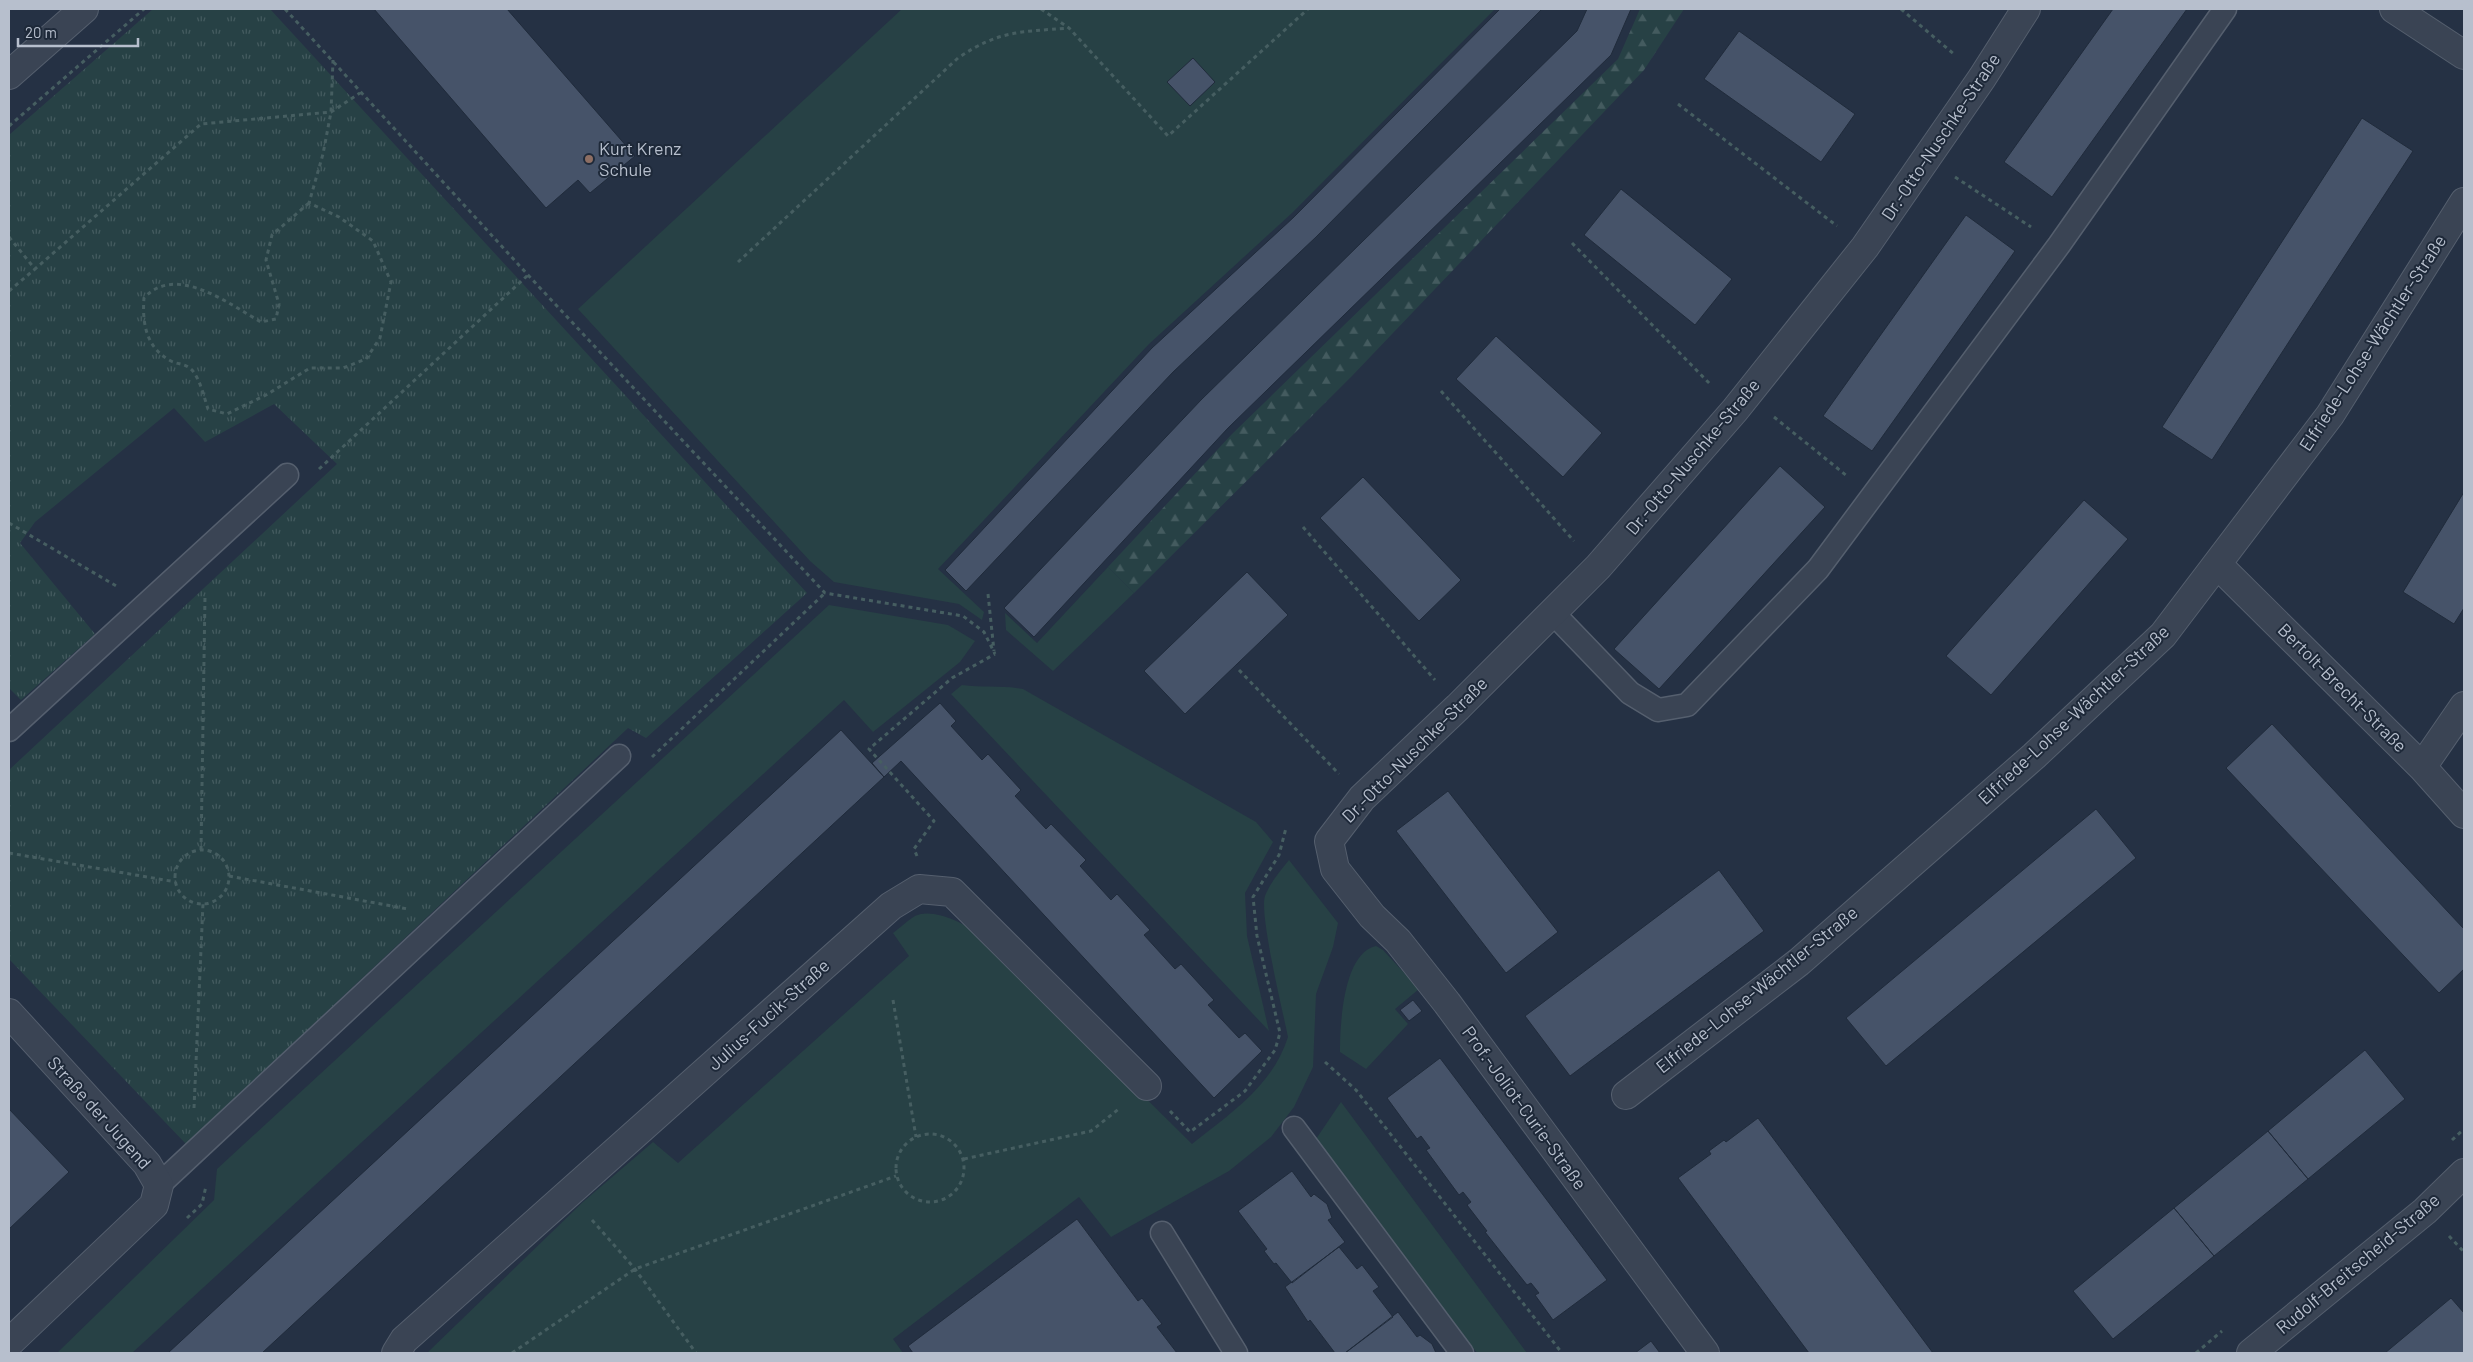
<svg xmlns="http://www.w3.org/2000/svg" width="2473" height="1362" font-family="Barlow,sans-serif">
  <style>
    .green { fill: #274145 }
    .forest { fill: url(#forest-firs) }
    .park { fill: url(#park-tufts) }
    .building { fill: #465369; stroke: #202b3b }
    .lines { fill: none; stroke-linecap: round; stroke-linejoin: round }
    .service-casing { stroke: #555f6e; stroke-width: 25 }
    .minor-casing { stroke: #555f6e; stroke-width: 30 }
    .path { stroke: #465e61; stroke-width: 3; stroke-dasharray: 4 4; stroke-linecap: butt }
    .service { stroke: #3a4454; stroke-width: 22 }
    .minor { stroke: #3a4454; stroke-width: 28 }
    .education-dot { fill: #8d6e63; stroke: #1e2939; stroke-width: 2 }
    .labels { text-anchor: middle; stroke-width: 4; stroke-linejoin: round; paint-order: stroke }
    .street-label { font-size: 18px; fill: #b7bfcd; stroke: #1e2939 }
    .poi-label { font-size: 18px; fill: #b7bfcd; stroke: #1e2939; text-anchor: start }
  </style>
  <defs>
    <pattern id="forest-firs" width="22" height="20" patternUnits="userSpaceOnUse" patternTransform="scale(1.25)"><rect width="22" height="20" fill="#274145"/><path d="M5 1l3.5 6h-7zM16 11l3.5 6h-7z" fill="#445b5f"/></pattern>
    <pattern id="park-tufts" width="24" height="20" patternUnits="userSpaceOnUse" patternTransform="scale(1.25)"><rect width="24" height="20" fill="#274145"/><path d="M3 7l-1-3M5 7V3M7 7l1-3M15 17l-1-3M17 17v-4M19 17l1-3" fill="none" stroke="#445b5f"/></pattern>
  </defs>
  <rect width="100%" height="100%" fill="#253144"/>
  <path class="green" d="M902 9H1495L1292 213 1149 344 938 569 984 612 982 620 959 604 834 582 810 561 578 309Z
    M1108 567 1134 593 1053 671 1006 630 1005 613 1037 643Z
    M829 605 948 625 975 641 960 662 873 732 844 700 132 1353H57L214 1200 217 1169Z
    M962 685C982 688 1002 685 1023 689L1256 822 1273 842 1245 893 1247 936 1269 1031 951 694Z
    M1289 860 1338 923 1333 947 1316 994 1313 1067 1294 1107 1271 1137 1229 1171 1111 1237 1079 1197 893 1339 903 1353H427L583 1202 653 1142 678 1163 909 956 893 933C900 928 908 920 915 916 933 907 964 924 979 933L1192 1144C1230 1114 1273 1085 1288 1037 1283 1012 1259 914 1265 896 1270 883 1280 871 1289 860Z
    M1376 946 1383 950 1419 989 1395 1009 1408 1024 1366 1069 1340 1052C1340 1025 1343 953 1376 946Z
    M1341 1102 1527 1353H1477L1316 1139Z"/>
  <path class="forest" d="M1640 9H1684L1644 70 1351 377 1134 593 1108 567 1232 434 1618 59Z"/>
  <path class="park" d="M153 9H270L807 593 646 738 628 728 186 1144 9 959V770L337 464 274 404 205 442 174 408 35 522 20 543 95 634 21 700 9 688V135Z"/>
  <path class="building" d="M374 9H507L635 156 590 193 578 180 546 208Z
    M1500 9H1542L1316 237 1173 372 966 591 945 570 1152 348 1294 217Z
    M1587 9H1631L1611 55 1228 428 1034 637 1004 608 1201 400 1577 31Z
    M2113 9H2187L2052 197 2004 162Z
    M1739 31 1855 114 1821 162 1704 79Z
    M1193 58 1215 82 1190 106 1167 82Z
    M2362 118 2413 151 2212 460 2162 427Z
    M1621 189 1732 279 1695 325 1584 235Z
    M1966 215 2015 251 1872 451 1823 416Z
    M1496 336 1602 433 1563 477 1456 379Z
    M1780 466 1825 507 1659 689 1614 649Z
    M1363 477 1461 580 1419 621 1320 518Z
    M2464 492V608L2454 624 2403 592Z
    M2084 500 2128 539 1991 695 1946 656Z
    M1247 572 1288 615 1185 714 1144 671Z
    M940 703 956 721 951 726 982 760 988 754 1021 790 1015 796 1046 829 1051 824 1086 860 1080 866 1111 900 1117 894 1150 930 1144 935 1175 969 1181 964 1214 1000 1208 1005 1239 1038 1245 1033 1262 1051 1214 1098 901 761 884 777 872 763Z
    M2272 724 2464 929V969L2439 993 2226 768Z
    M841 730 884 777 262 1353H168Z
    M1448 791 1558 932 1506 973 1396 831Z
    M2096 809 2136 858 1886 1066 1846 1018Z
    M1719 870 1764 931 1570 1076 1525 1016Z
    M1413 1000 1422 1011 1409 1021 1400 1010Z
    M2365 1050 2405 1099 2308 1179 2268 1131Z
    M1440 1058 1607 1280 1553 1320 1535 1295 1539 1293 1531 1283 1527 1285 1485 1232 1487 1231 1467 1205 1471 1202 1463 1192 1459 1195 1426 1150 1430 1148 1421 1136 1417 1139 1387 1098Z
    M9 1109 69 1172 9 1229Z
    M1758 1118 1933 1353H1809L1678 1178 1711 1154 1709 1151 1724 1140 1726 1142Z
    M2268 1131 2308 1179 2214 1256 2174 1208Z
    M1292 1171 1311 1197 1314 1194 1327 1204 1332 1218 1328 1220 1345 1242 1292 1283 1276 1263 1274 1264 1264 1251 1267 1249 1238 1211Z
    M2174 1208 2214 1256 2113 1339 2073 1291Z
    M1077 1219 1138 1301 1142 1298 1162 1324 1157 1327 1177 1353H913L908 1346Z
    M1339 1247 1357 1269 1362 1265 1379 1287 1373 1291 1393 1317 1345 1353H1335L1310 1320 1308 1322 1285 1287Z
    M2451 1298 2464 1313V1353H2385Z
    M1398 1312 1417 1337 1420 1335 1432 1344 1436 1353H1345Z
    M1651 1341 1660 1353H1635Z"/>
  <g class="lines">
    <g class="service-casing">
      <path id="service" d="M1553 613 1630 693 1658 710 1687 705 1818 569 2059 245 2225 9
        M9 730 287 475
        M1294 1128 1462 1353
        M159 1185 619 756
        M1162 1233 1236 1353"/>
    </g>
    <g class="minor-casing">
      <path id="minor" d="M2394 9 2464 55
        M9 75 84 9
        M2218 565 2422 767 2464 814
        M2422 767 2464 706
        M9 1013 147 1164 159 1185 154 1205 9 1343
        M1626 1095 1799 962 2034 756 2163 635 2330 415 2464 202
        M396 1353 404 1340 891 906 919 889 952 892 1147 1086
        M1705 1353 1447 1003 1398 941 1372 916 1335 869 1329 841 1362 798 1458 707 1598 567 1735 410 1865 247 1982 78 2026 9
        M2251 1353 2425 1211 2464 1173"/>
    </g>
    <path class="path" d="M285 9 528 275 825 593 963 616 984 632 995 654
      M1041 9 1069 28 1168 136 1308 9
      M1901 9 1955 55
      M1678 104 1837 226
      M9 126 144 9
      M1955 177 2031 227
      M309 203 272 235 266 260 279 304 276 319 261 322C229 304 176 263 144 298 142 323 146 348 171 361 179 365 185 363 192 370 200 379 204 397 208 409L227 414 266 395 310 368H343L366 359 380 338 391 282 373 241 339 217 309 203 323 154 331 112 333 60
      M9 237 35 269 201 124 331 112 360 93
      M1572 243 1710 384
      M738 262 958 58C999 30 1021 32 1069 28
      M9 291 35 269
      M1441 391 1574 541
      M1774 417 1847 476
      M319 469 528 275
      M9 523 118 587
      M1303 527 1435 680
      M988 594 994 651
      M1239 670 1339 774
      M652 757 825 593
      M201 850 205 596
      M175 877a27 27 0 1 1 54 0a27 27 0 1 1-54 0Z
      M9 853 176 882
      M917 856 914 849 934 821 869 749 952 678 995 654
      M229 876 408 909
      M893 1000 916 1137
      M1325 1062 1356 1090 1562 1353
      M194 1108 203 904
      M1170 1111 1190 1132 1245 1091 1275 1050 1280 1033 1257 936 1253 897 1279 855 1286 828
      M896 1168a34 34 0 1 1 68 0a34 34 0 1 1-68 0Z
      M2452 1140 2464 1129
      M964 1159 1091 1131 1120 1108
      M187 1218 202 1204 206 1186
      M592 1220 635 1269 696 1353
      M2449 1236 2464 1252
      M512 1353 635 1269 896 1176
      M2196 1353 2222 1331"/>
    <use href="#service" class="service"/>
    <use href="#minor" class="minor"/>
  </g>
  <circle class="education-dot" cx="589" cy="159" r="5"/>
  <g class="labels">
    <g class="street-label">
      <text transform="translate(1941 137) rotate(-56)" y="6">Dr.-Otto-Nuschke-Straße</text>
      <text transform="translate(2373 343) rotate(-57)" y="6">Elfriede-Lohse-Wächtler-Straße</text>
      <text transform="translate(1693 457) rotate(-50)" y="6">Dr.-Otto-Nuschke-Straße</text>
      <text transform="translate(2342 688) rotate(45)" y="6">Bertolt-Brecht-Straße</text>
      <text transform="translate(2074 715) rotate(-43)" y="6">Elfriede-Lohse-Wächtler-Straße</text>
      <text transform="translate(1415 750) rotate(-45)" y="6">Dr.-Otto-Nuschke-Straße</text>
      <text transform="translate(1757 990) rotate(-39)" y="6">Elfriede-Lohse-Wächtler-Straße</text>
      <text transform="translate(769 1015) rotate(-42)" y="6">Julius-Fucik-Straße</text>
      <text transform="translate(1524 1108) rotate(54)" y="6">Prof.-Joliot-Curie-Straße</text>
      <text transform="translate(99 1113) rotate(48)" y="6">Straße der Jugend</text>
      <text transform="translate(2358 1264) rotate(-40)" y="6">Rudolf-Breitscheid-Straße</text>
    </g>
    <g class="poi-label">
      <text x="599" y="155">Kurt Krenz<tspan x="599" dy="21">Schule</tspan></text>
    </g>
  </g>
  <rect width="2473" height="1362" fill="none" stroke="#b7bfcd" stroke-width="20"/>
  <path d="M18 38v8h120v-8" fill="none" stroke="#b7bfcd" stroke-width="2.5"/>
  <text x="25" y="38" font-size="15" fill="#b7bfcd" stroke="#1e2939" stroke-width="4" paint-order="stroke">20 m</text>
</svg>
